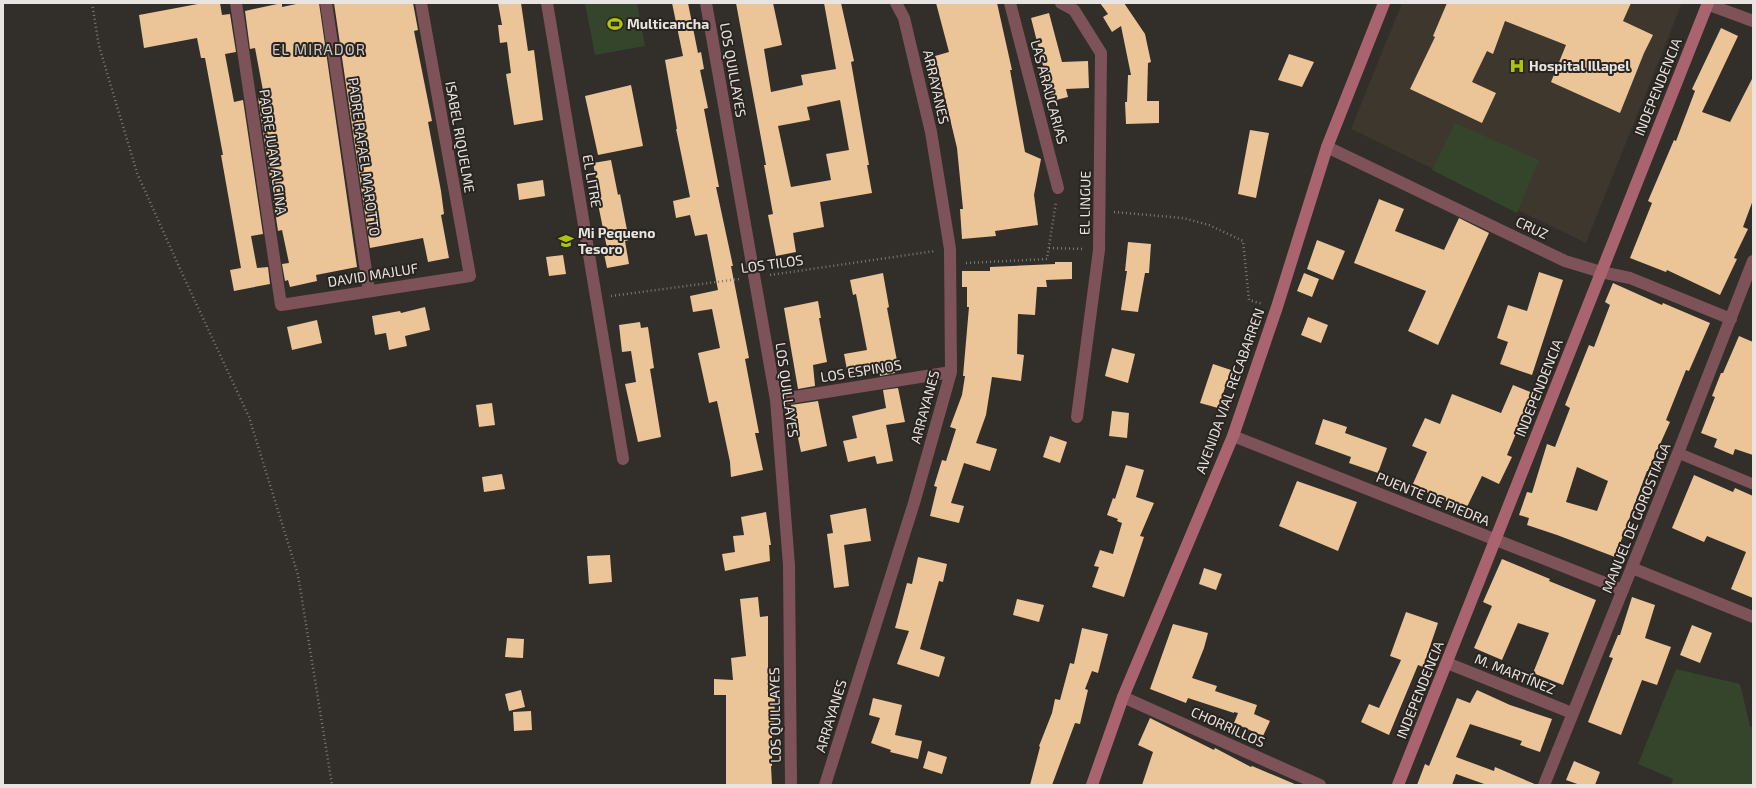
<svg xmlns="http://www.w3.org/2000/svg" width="1756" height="788" font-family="'Exo 2',sans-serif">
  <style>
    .built { fill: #3e372e }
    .grass { fill: #34452c }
    .building { fill: #ebc497; fill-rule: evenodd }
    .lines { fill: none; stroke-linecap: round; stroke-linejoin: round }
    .path { stroke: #7d7975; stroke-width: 2.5; stroke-dasharray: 1 3; stroke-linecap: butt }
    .lane { stroke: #7e5259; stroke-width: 11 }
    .street { stroke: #7e5259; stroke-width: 12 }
    .secondary { stroke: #a9646f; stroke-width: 12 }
    .labels { text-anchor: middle; stroke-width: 4; stroke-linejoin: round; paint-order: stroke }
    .poi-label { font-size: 14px; font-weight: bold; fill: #e7e4e1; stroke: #292420; text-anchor: start }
    .street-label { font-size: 14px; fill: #e7e4e1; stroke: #292420 }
    .neighbourhood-label { font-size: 15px; letter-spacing: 1px; fill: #cec8c2; stroke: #292420 }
  </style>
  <rect width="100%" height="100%" fill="#322e2a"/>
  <path class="built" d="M1402 3H1682L1586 243 1351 129Z"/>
  <path class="grass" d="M585 3H637L645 46 595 55Z
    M1455 123 1539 160 1517 213 1432 170Z
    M1676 669 1740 684 1750 726 1753 727V785H1671L1673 779 1638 764Z"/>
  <path class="building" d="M203 3H220L222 15 230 14 236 52 225 54 234 102 243 100 263 234 251 236 257 268 268 267 270 284 234 291 230 270 241 268 221 155H223L205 58H201L197 38 144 48 139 15Z
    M282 3V7L301 3H319L357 267 316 275 317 281 290 287 288 280 285 281 282 264 289 263 282 230 278 231 258 98 264 96 255 48 250 49 245 11Z
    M334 3H413L418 30 414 31 432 121 428 122 441 191 444 214 441 215 449 258 428 262 423 238 370 248Z
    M498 3H521L528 51 534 50 543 120 514 125 506 74 511 73 507 42 500 43 498 25H502Z
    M672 3H688L698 53 701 52 704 69 700 70 708 108 704 109 719 187H716L733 266H731L749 358 745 359 759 433H755L763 470 731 477 730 462 717 401 709 403 698 353 720 348 712 309 693 312 690 296 718 290 707 234 695 236 690 215 676 218 673 201 690 197 676 129H677L665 60 683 56Z
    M736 3H773L782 45 764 49 771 92 803 85 801 75 836 69 824 3H841L854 61 851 62 869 165H867L872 193 820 202 824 227 793 233 796 252 776 256 768 215 773 214 764 165H766ZM840 100 849 150 826 154 831 180 791 187 778 126 810 120 807 107Z
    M936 3H997L1012 70H1010L1025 152 1041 159 1034 195 1038 225 995 231 996 236 962 239 960 209H963L957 148 935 56 949 52Z
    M1100 3H1124L1145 34 1151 62 1148 63 1147 101H1159V123L1126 124 1125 102H1127L1128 75H1131L1121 26 1112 32 1103 17 1108 14Z
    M1447 3H1631L1623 21 1653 35 1644 53 1620 113 1551 82 1566 45 1505 21 1493 54 1487 51 1472 82 1496 93 1482 123 1410 89 1435 37 1433 36Z
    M1049 13 1062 62 1088 61 1089 88 1066 89 1068 97 1052 101 1031 18Z
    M1721 28 1738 36 1702 112 1730 122 1753 77V200L1743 227 1748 229 1734 258 1737 259 1720 295 1667 270 1666 272 1630 258 1652 203 1648 201 1674 140 1676 141 1695 91 1692 89Z
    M1289 54 1314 62 1302 87 1278 80Z
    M631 85 643 146 598 155 585 96Z
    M1250 130 1269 133 1256 198 1238 194Z
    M611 160 618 195 620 194 629 240 625 241 629 264 607 268 603 249 607 248 597 199 600 198 593 163Z
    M543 180 545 196 519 200 517 184Z
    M1379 199 1404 209 1395 231 1444 250 1459 218 1489 233 1438 345 1408 331 1426 291 1354 263Z
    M1317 240 1345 251 1333 280 1307 269Z
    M1128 242 1151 244 1149 273H1145L1138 312 1121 310 1127 271H1125Z
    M563 255 566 274 549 276 546 257Z
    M1055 262H1072V279L1046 280 1047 287H1037L1035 315 1018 314 1017 354 1024 355 1021 381 992 377 986 415 976 443 997 449 990 471 964 463 951 503 964 506 959 523 930 516 937 487 934 486 942 460 946 461 956 429 950 427 962 395 965 376H963L969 307H967V287H962V271H990V267L1055 264Z
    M1539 272 1563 280 1532 375 1500 364 1508 342 1497 338 1508 305 1527 311Z
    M883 273 889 307 887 308 898 366 894 367 895 373 880 376 879 370 848 375 844 354 867 350 856 294 853 295 850 280Z
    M1304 273 1319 279 1312 297 1297 291Z
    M1613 283 1662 305 1663 303 1710 323 1689 371 1686 370 1666 420 1670 422 1648 471H1647L1615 557 1557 535 1527 525 1529 518 1519 515 1527 492 1532 493 1547 444 1555 447 1570 408 1565 405 1589 345 1594 347 1610 305 1605 302ZM1577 467 1608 481 1597 511 1566 502Z
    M818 301 821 318H819L827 362 813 365 815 386 798 389 784 308Z
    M425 307 430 330 405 336 407 346 389 350 386 333 375 335 372 316 400 311 401 313Z
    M1308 317 1328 325 1321 343 1301 335Z
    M317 320 322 343 292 350 287 327Z
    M640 322 641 328 648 327 654 368 650 369 661 437 638 442 625 384 636 382 631 351 622 352 619 325Z
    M1739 336 1753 342V455L1735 449 1733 455 1714 447 1717 439 1701 433 1715 397 1712 396 1721 373H1723Z
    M1112 348 1135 354 1128 383 1105 376Z
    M1213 364 1231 370 1218 408 1200 403Z
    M1513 385 1533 393 1507 455 1512 457 1499 484 1482 476 1466 509 1412 486 1427 452 1412 446 1425 418 1440 424 1452 394 1501 413Z
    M898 388 905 422 886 425 893 461 877 464 875 456 848 462 843 441 857 438 852 416 886 408 883 390Z
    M818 401 827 446 801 452 791 405Z
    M492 403 495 425 479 427 476 405Z
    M1112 411 1129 413 1127 438 1109 436Z
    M1323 419 1347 427 1345 433 1387 448 1378 473 1349 463 1351 457 1315 444Z
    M1050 436 1067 442 1060 463 1043 457Z
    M1126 465 1144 470 1136 497 1154 503 1140 536 1144 537 1124 597 1092 587 1099 567 1094 566 1100 550 1113 554 1122 523 1117 521 1118 519 1107 515 1113 498 1115 499Z
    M502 474 505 489 484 492 482 477Z
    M1694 475 1733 492 1735 488 1753 496V598L1731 589 1746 552 1707 536 1704 542 1672 528Z
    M1297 481 1357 502 1338 551 1279 526Z
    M866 508 871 541 844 545 849 586 834 588 827 534 833 533 830 515Z
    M766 512 771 545H769L770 561 725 571 722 554 735 552 733 536 744 535 741 517Z
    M610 555 612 582 589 584 587 556Z
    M918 557 947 564 943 582 939 581 920 649 945 657 939 677 897 664 909 631 895 628 907 583 912 584Z
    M1502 559 1550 579 1549 581 1596 600 1563 685 1533 673 1549 633 1518 623 1502 660 1474 648 1492 606 1483 602Z
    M1204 568 1222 574 1216 590 1199 584Z
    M758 597 760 617 768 616V697H775L774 729H772V766H771L772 785H726V695H714V679L733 680 731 658 746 656 740 599Z
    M1632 597 1655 605 1645 638 1671 647 1657 685 1642 680 1621 735 1588 722 1613 658 1609 657 1618 635H1620Z
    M1017 599 1044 605 1039 622 1013 615Z
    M1406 612 1438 623 1423 667 1418 665 1389 735 1361 722 1369 704 1379 708 1401 660 1390 656Z
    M1173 624 1208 633 1204 648 1192 678 1217 686 1215 691 1257 705 1254 714 1270 721 1263 736 1234 723 1238 713 1234 712V713L1188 698 1186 703 1150 689Z
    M1692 625 1712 633 1700 663 1680 655Z
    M1082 628 1108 634 1098 673 1092 671 1085 689 1088 690 1080 724 1075 723 1052 785H1030L1040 747 1039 746 1052 713 1055 699 1060 700 1070 663 1074 664Z
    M507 638 524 639 523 658 505 657Z
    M521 690 525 707 509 711 505 694Z
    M1477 690 1510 705 1552 719 1540 752 1520 745 1522 741 1470 724 1456 757 1494 771 1495 767 1537 785H1487L1456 774 1452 785H1417L1425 764 1429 766 1457 698 1470 703Z
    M873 698 902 705 895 735 922 741 918 759 890 752 891 750 871 743 880 718 869 715Z
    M531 711 532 730 514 731 513 712Z
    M1150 718 1214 750 1215 748 1251 767 1252 766 1297 785H1142L1153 752 1138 745Z
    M928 751 947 757 942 774 923 768Z
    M1574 761 1600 772 1595 785H1580L1566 780Z"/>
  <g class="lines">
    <path class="path" d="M92 3 99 46 137 173 181 271 249 417 298 575 332 785
      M1114 212 1183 218 1209 225 1243 241 1249 300 1263 304
      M1049 248 1083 249
      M966 263 1047 259 1056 202
      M770 275 935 251
      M611 296 739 279"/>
    <path class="lane" d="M1678 453 1753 484"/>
    <path class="street" d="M236 3 281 305 470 276 421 3
      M326 3 369 291
      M547 3 623 459
      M706 3 776 400 789 565 791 785
      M1010 3 1058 188
      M1061 3 1074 10 1101 53 1099 250 1077 417
      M1707 4 1753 21
      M1327 147 1565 261 1601 272 1630 278 1731 319
      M776 400 951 372
      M1233 436 1623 590
      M1632 568 1753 617
      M1447 663 1572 713
      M1123 697 1320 785
      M825 785 914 503 951 372 950 249 931 132 904 18 896 3
      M1544 785 1678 453 1753 261"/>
    <path class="secondary" d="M1092 785 1123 697 1233 436 1277 307 1327 147 1384 3
      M1398 785 1708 3"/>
  </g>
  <defs>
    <g id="stadium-bare" transform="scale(1.2)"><path d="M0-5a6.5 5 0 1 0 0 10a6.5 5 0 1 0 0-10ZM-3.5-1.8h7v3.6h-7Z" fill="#aec60a" stroke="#292420" stroke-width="2.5" paint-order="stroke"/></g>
    <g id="hospital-bare" transform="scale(1.2)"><path d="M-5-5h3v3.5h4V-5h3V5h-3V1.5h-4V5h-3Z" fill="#aec60a" stroke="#292420" stroke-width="2.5" paint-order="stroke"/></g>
    <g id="school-bare" transform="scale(1.2)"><path d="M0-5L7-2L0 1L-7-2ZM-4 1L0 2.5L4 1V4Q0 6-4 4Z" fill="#aec60a" stroke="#292420" stroke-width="2.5" paint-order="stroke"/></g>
  </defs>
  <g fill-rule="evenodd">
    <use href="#stadium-bare" x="615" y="24"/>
    <use href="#hospital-bare" x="1517" y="66"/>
    <use href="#school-bare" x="566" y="241"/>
  </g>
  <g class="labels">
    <g class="poi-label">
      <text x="627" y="29">Multicancha</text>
      <text x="1529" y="71">Hospital Illapel</text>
      <text x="578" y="238">Mi Pequeno<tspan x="578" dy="16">Tesoro</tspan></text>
    </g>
    <g class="street-label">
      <text transform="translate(733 70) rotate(80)" y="5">LOS QUILLAYES</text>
      <text transform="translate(936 87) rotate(77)" y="5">ARRAYANES</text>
      <text transform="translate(1658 87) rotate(-68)" y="5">INDEPENDENCIA</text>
      <text transform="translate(1049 92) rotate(75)" y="5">LAS ARAUCARIAS</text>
      <text transform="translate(460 137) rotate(80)" y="5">ISABEL RIQUELME</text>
      <text transform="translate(273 152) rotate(82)" y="5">PADRE JUAN ALCINA</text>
      <text transform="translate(364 157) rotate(82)" y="5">PADRE RAFAEL MAROTTO</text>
      <text transform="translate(592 181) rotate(80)" y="5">EL LITRE</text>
      <text transform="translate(1085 203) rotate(-89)" y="5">EL LINGUE</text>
      <text transform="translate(1532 228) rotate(25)" y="5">CRUZ</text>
      <text transform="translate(772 264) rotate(-8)" y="5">LOS TILOS</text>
      <text transform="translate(373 275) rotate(-9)" y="5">DAVID MAJLUF</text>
      <text transform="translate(861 371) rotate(-9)" y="5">LOS ESPINOS</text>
      <text transform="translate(1539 388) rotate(-68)" y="5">INDEPENDENCIA</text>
      <text transform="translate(787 390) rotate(82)" y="5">LOS QUILLAYES</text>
      <text transform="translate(1230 391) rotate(-70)" y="5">AVENIDA VIAL RECABARREN</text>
      <text transform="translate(925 407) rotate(-75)" y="5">ARRAYANES</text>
      <text transform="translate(1433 499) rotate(22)" y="5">PUENTE DE PIEDRA</text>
      <text transform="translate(1636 518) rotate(-68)" y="5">MANUEL DE GOROSTIAGA</text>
      <text transform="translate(1515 674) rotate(22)" y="5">M. MARTÍNEZ</text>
      <text transform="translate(1420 690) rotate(-68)" y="5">INDEPENDENCIA</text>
      <text transform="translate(775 715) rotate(-91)" y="5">LOS QUILLAYES</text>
      <text transform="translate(831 716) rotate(-73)" y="5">ARRAYANES</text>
      <text transform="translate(1228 727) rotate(24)" y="5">CHORRILLOS</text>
    </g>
    <g class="neighbourhood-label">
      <text x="319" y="55">EL MIRADOR</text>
    </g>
  </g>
  <rect width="1756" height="788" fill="none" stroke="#e7e4e1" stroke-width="8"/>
</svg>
